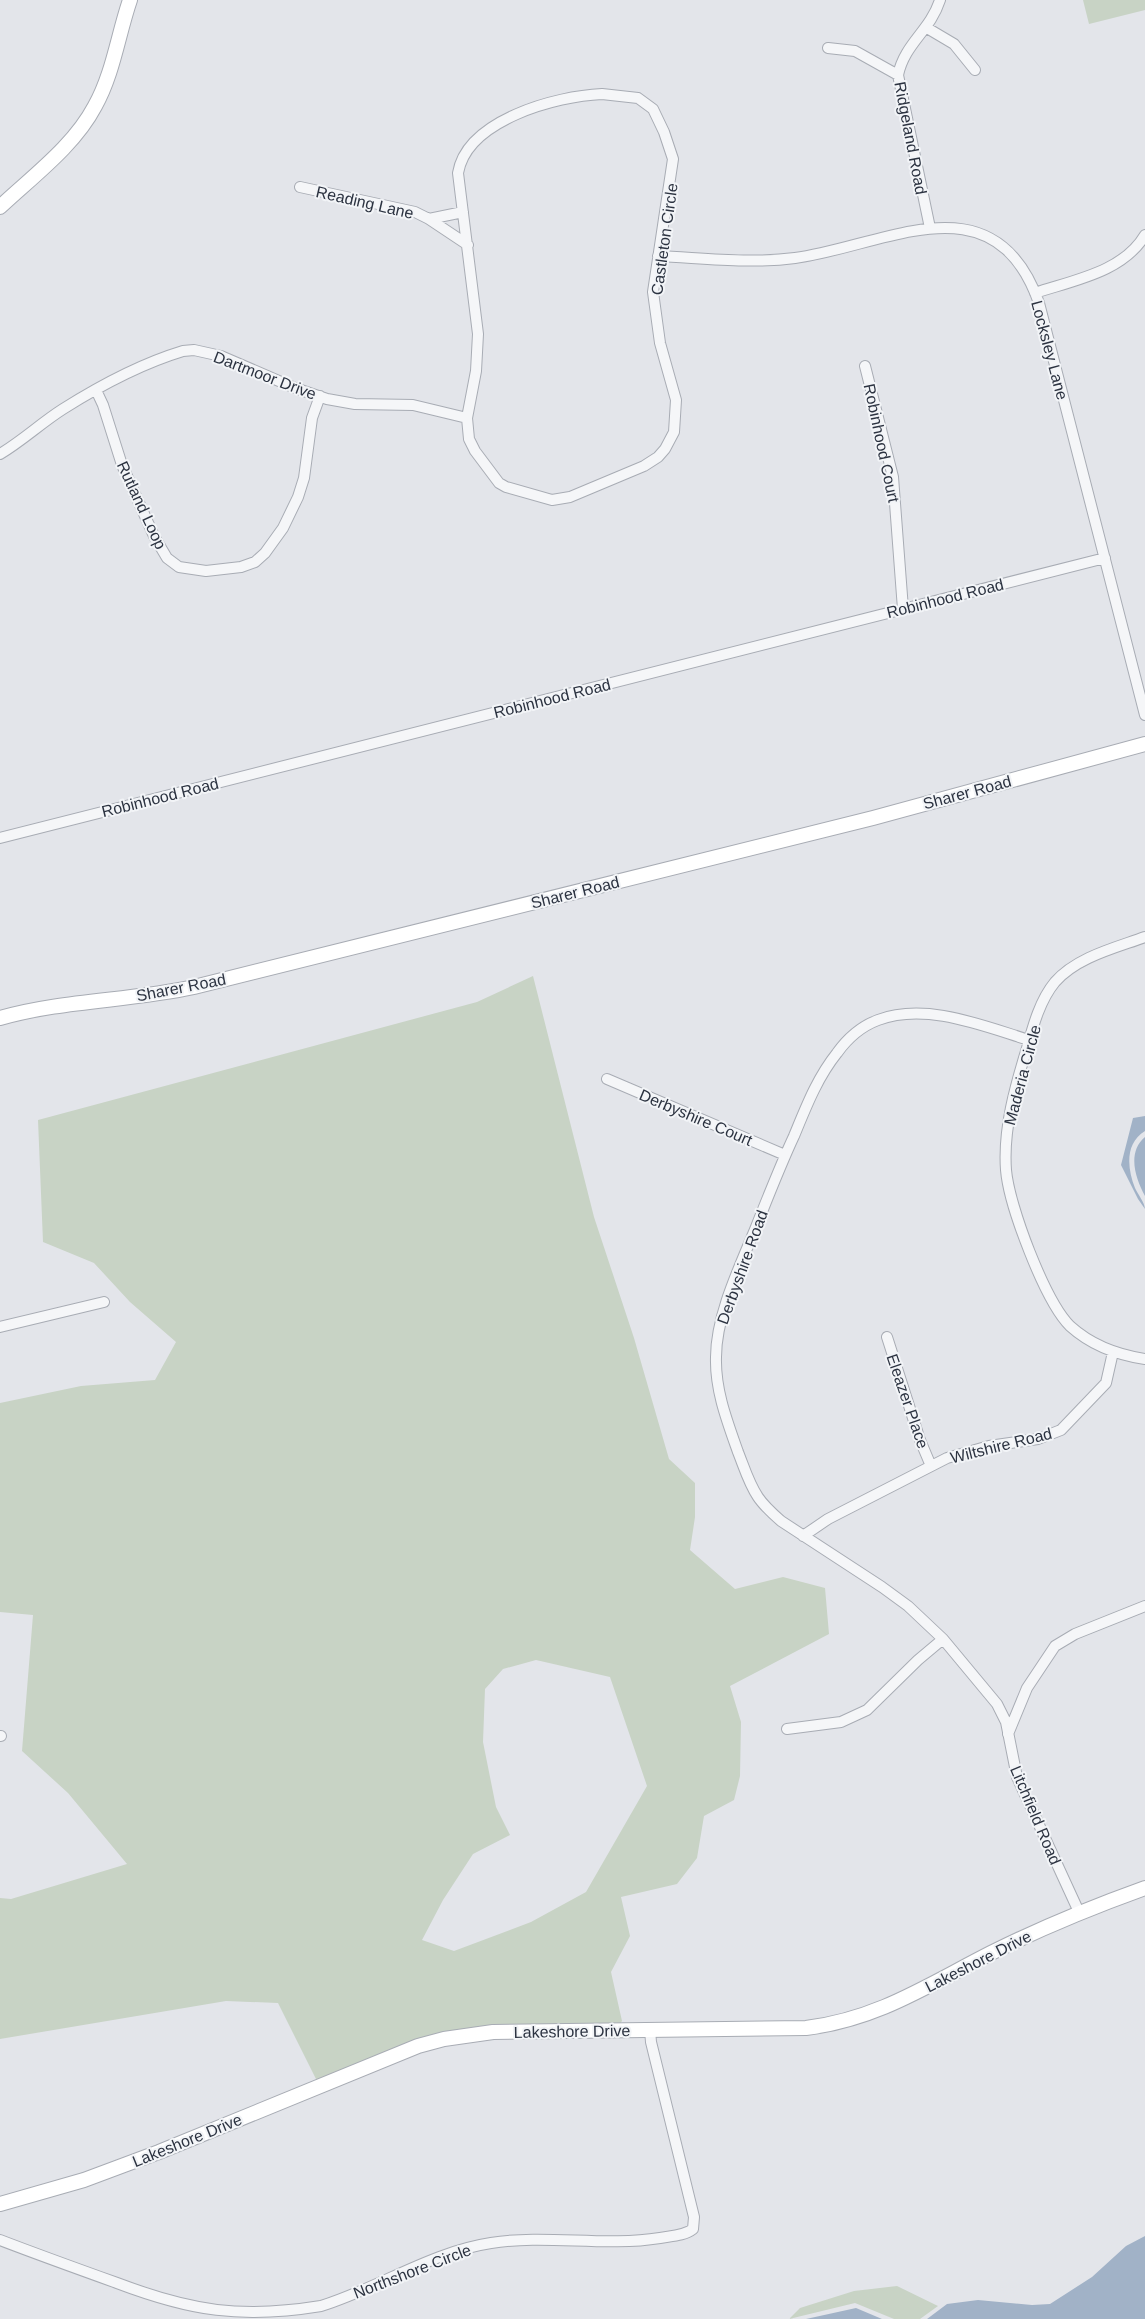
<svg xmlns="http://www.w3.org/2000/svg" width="1145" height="2319" font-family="Helvetica,sans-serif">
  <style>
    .green { fill: #c8d3c5; fill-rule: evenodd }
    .water { fill: #a1b2c7 }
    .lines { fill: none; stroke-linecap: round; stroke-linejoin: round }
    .street-casing { stroke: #a8acb4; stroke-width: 12 }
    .secondary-casing { stroke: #a8acb4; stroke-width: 16 }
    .street { stroke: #f5f6f8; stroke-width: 10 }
    .secondary { stroke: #fff; stroke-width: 14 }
    .labels { text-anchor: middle; stroke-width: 4; stroke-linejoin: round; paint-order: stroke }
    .street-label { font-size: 16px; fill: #2c3341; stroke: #f2f4f7 }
  </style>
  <rect width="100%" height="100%" fill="#e3e5ea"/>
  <path class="green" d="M1083 0H1145V10L1089 24Z
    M533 976 594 1217 634 1338 669 1459 695 1483V1517L690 1550 735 1589 783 1577 825 1588 829 1634 730 1686 741 1722 740 1776 734 1800 704 1816 697 1858 677 1884 621 1897 630 1936 611 1972 622 2021 618 2026 416 2041 317 2081 278 2003 226 2001 0 2039V1898L11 1899 127 1864 68 1793 22 1751 33 1615 0 1612V1403L81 1386 155 1380 176 1342 130 1302 94 1263 43 1242 38 1120 477 1002ZM536 1660 610 1677 647 1786 586 1892 531 1922 454 1951 422 1940 443 1900 473 1854 510 1835 496 1807 483 1742 485 1689 503 1669Z
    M897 2286 938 2306 920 2319H894L855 2303 789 2319 800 2308 854 2291Z"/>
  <path class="water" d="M1145 1116V1131C1125 1143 1127 1168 1135 1188 1138 1195 1144 1201 1145 1209L1138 1199 1121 1165 1133 1118Z
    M1145 1137V1196C1135 1178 1127 1152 1145 1137Z
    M1145 2236V2319H927L947 2304 978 2300 1032 2305 1050 2304 1092 2277 1126 2246Z
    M856 2308 882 2319H806Z"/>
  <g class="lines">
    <g class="street-casing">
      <path id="street" d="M927 28 954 44 975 70
        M828 48 855 51 898 75
        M602 94 638 98 653 109 664 132 673 159 653 292 660 343 676 400 674 432 665 449 658 457 644 466 570 497 552 500 506 487 499 483 475 451 469 439 467 418 476 371 478 334 458 173C467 120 556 96 602 94Z
        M300 187 415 212 429 219
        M463 212 429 219 468 245
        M930 228 898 75C905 43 930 31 940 0
        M658 256C703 258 750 264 795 258 885 246 994 176 1039 303L1145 715
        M1035 293C1074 280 1123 272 1145 235
        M865 366 893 477 903 609
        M96 390 103 405 122 465 154 536 167 558 179 567 206 571 241 567 255 562 265 553 283 528 298 497 304 478 312 418 320 396
        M0 454C22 441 41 423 63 409 101 385 140 364 183 351L194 350 221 356 295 388 327 399 355 404 413 405 467 418
        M0 838 1105 558
        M1145 937C1115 948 1077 957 1055 982 1040 1000 1033 1026 1027 1048 1015 1087 1003 1129 1006 1170 1009 1206 1045 1301 1070 1326 1091 1345 1118 1355 1145 1359
        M1029 1040C983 1026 926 1002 878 1020 862 1026 847 1039 837 1053 817 1078 806 1107 794 1136 780 1166 768 1197 756 1227 740 1266 716 1315 716 1357 715 1390 727 1421 738 1452 744 1467 749 1484 758 1497 764 1506 773 1514 781 1521L882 1587 908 1606 943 1639 997 1704 1006 1722 1017 1777 1079 1912
        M607 1079 785 1155
        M0 1327 104 1302
        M887 1337 920 1440 931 1466
        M803 1536 828 1519 947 1458 989 1446 1038 1439 1061 1430 1106 1383 1113 1352
        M787 1729 841 1722 867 1710 918 1660 943 1639
        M1008 1734 1027 1688 1055 1646 1075 1634 1145 1606
        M0 1736H1
        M0 2240C39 2255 78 2269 117 2283 191 2311 241 2319 321 2306 379 2288 431 2252 491 2243 546 2234 604 2247 660 2238 671 2236 684 2236 693 2229L694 2217 651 2042 650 2030"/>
    </g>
    <g class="secondary-casing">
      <path id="secondary" d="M0 207C33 176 74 146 95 106 113 74 118 35 130 0
        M0 1018C63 1000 130 1001 194 987L873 818 1145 744
        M0 2204 84 2180 159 2152 418 2046 444 2039 493 2032 806 2028C878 2019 928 1985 991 1953 1041 1928 1092 1907 1145 1888"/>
    </g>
    <use href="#street" class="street"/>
    <use href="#secondary" class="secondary"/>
  </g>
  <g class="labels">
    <g class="street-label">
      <text transform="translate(911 138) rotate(79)" y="6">Ridgeland Road</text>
      <text transform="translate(365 202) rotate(13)" y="6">Reading Lane</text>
      <text transform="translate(664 239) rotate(-82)" y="6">Castleton Circle</text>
      <text transform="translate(1050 350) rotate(75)" y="6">Locksley Lane</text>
      <text transform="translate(265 375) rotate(21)" y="6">Dartmoor Drive</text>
      <text transform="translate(882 443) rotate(78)" y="6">Robinhood Court</text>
      <text transform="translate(142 505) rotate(65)" y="6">Rutland Loop</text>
      <text transform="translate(945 598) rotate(-14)" y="6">Robinhood Road</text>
      <text transform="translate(552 698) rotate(-14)" y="6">Robinhood Road</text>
      <text transform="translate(967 792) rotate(-15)" y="6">Sharer Road</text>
      <text transform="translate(160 797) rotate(-14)" y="6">Robinhood Road</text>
      <text transform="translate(575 892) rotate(-14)" y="6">Sharer Road</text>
      <text transform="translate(181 987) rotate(-11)" y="6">Sharer Road</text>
      <text transform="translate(1022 1075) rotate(-75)" y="6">Maderia Circle</text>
      <text transform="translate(696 1117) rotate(23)" y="6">Derbyshire Court</text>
      <text transform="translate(742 1267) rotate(-70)" y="6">Derbyshire Road</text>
      <text transform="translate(908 1401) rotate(71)" y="6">Eleazer Place</text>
      <text transform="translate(1001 1445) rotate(-14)" y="6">Wiltshire Road</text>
      <text transform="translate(1036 1815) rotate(67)" y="6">Litchfield Road</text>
      <text transform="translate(978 1961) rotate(-27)" y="6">Lakeshore Drive</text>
      <text transform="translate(572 2031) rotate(-1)" y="6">Lakeshore Drive</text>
      <text transform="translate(187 2140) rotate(-22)" y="6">Lakeshore Drive</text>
      <text transform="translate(412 2271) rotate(-21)" y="6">Northshore Circle</text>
    </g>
  </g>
</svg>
